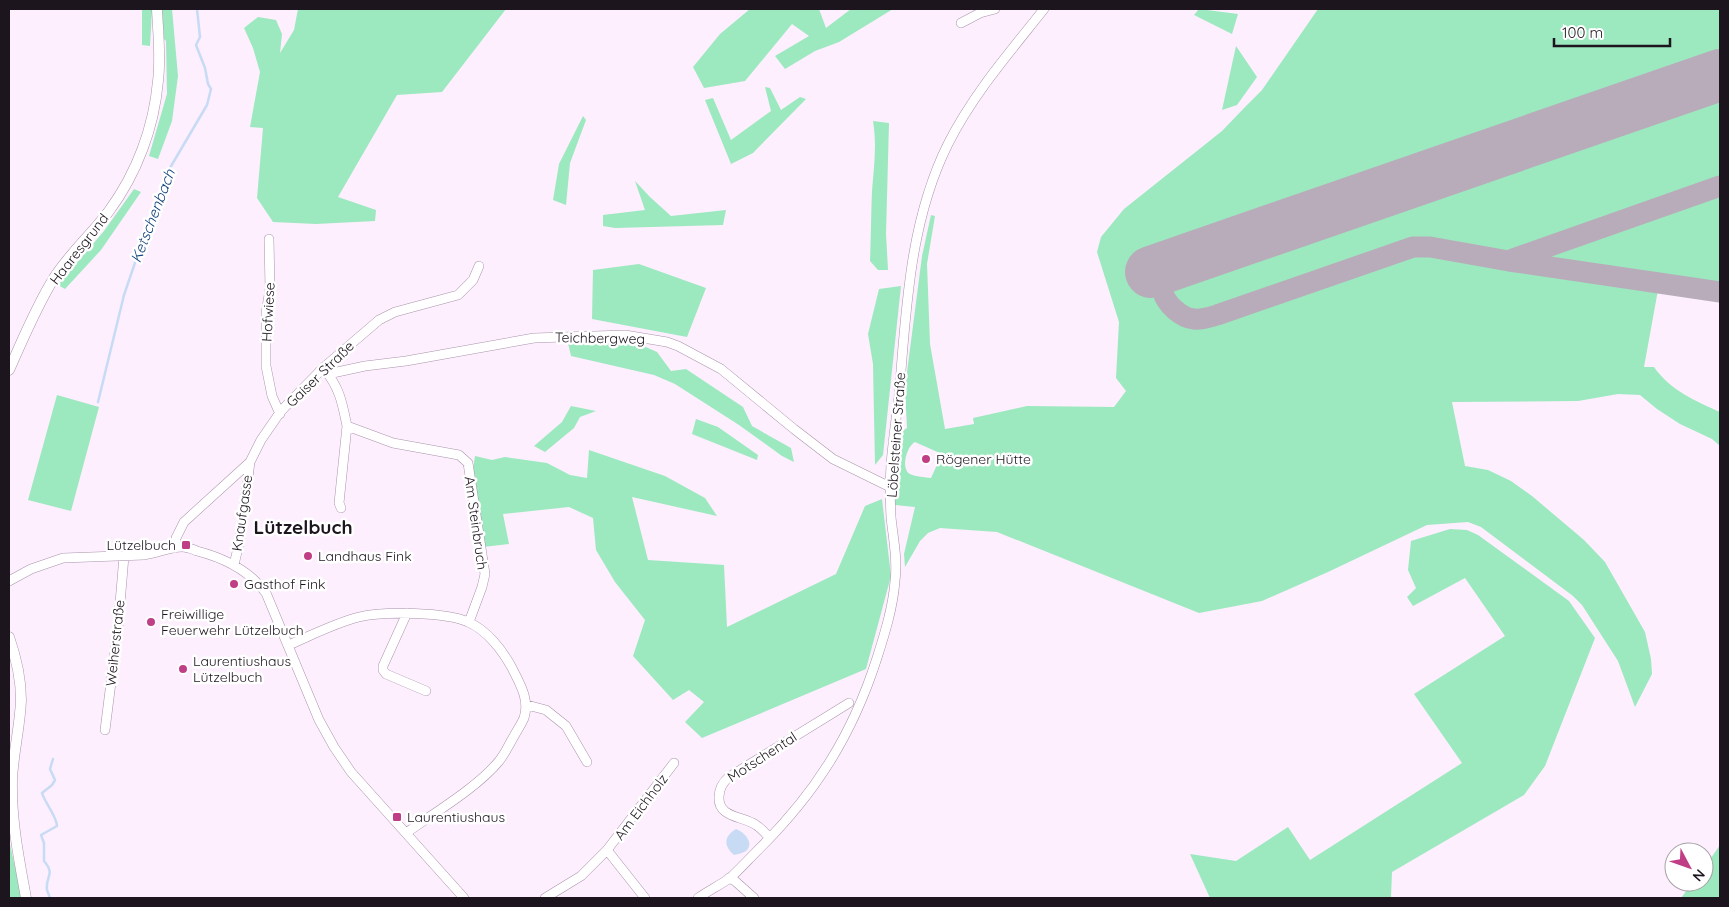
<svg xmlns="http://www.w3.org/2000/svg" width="1729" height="907" font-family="Quicksand,sans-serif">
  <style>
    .green { fill: #9ce8bf; fill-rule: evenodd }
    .water { fill: #c7dbf5 }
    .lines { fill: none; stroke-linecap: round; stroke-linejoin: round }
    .stream { stroke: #c7dbf5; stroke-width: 2.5 }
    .taxiway { stroke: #b9acba; stroke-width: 21 }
    .runway { stroke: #b9acba; stroke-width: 52 }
    .minor-casing { stroke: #a994ab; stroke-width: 10 }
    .tertiary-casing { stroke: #a994ab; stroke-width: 11 }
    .minor { stroke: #fff; stroke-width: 9 }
    .tertiary { stroke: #fff; stroke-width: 10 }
    .poi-dot { fill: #c03e86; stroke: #fff; stroke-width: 2 }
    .labels { text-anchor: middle; stroke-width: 5; stroke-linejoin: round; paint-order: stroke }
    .street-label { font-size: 14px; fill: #1d151e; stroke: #fff }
    .poi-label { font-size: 14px; fill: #1d151e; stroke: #fff; text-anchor: start }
    .water-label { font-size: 15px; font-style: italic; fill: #10417a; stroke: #fff }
    .district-label { font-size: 19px; font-weight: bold; fill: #1d151e; stroke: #fff }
  </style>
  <rect width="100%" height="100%" fill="#fdeffe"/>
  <path class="green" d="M142 9H152L150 46 142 45Z
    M162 9H172L178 76 172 121 158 159 149 156 167 94 166 41 164 39Z
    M298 9H506L442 92 397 95 338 197 376 210 375 221 316 224 273 222 257 198 263 128 250 127 260 72 253 48 244 28 258 17 276 20 282 34 280 53 294 30Z
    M750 9H819L826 28 851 9H893L839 42 815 51 785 69 775 56 809 36 792 24 745 81 704 88 693 67 720 34Z
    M1199 9 1238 14 1232 34 1194 15Z
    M1318 9H1720V289L1660 279 1644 367H1654C1670 390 1695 401 1720 412V446L1712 439 1680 424 1657 409 1640 395 1618 394 1578 401 1452 402 1465 466 1488 470 1511 481 1532 496 1584 540 1605 562 1645 632 1651 659 1652 674 1635 707 1618 661 1582 605 1573 596 1481 527 1468 522 1427 525 1328 572 1262 601 1199 613 997 532 940 528 928 533 920 541 905 567 904 554 915 507 895 505 896 461 900 433 907 428 905 388 922 256 931 215 935 216 927 264 930 344 945 429 974 424 973 418 1027 406 1114 407 1126 391 1116 378 1119 322 1097 252 1101 237 1124 209 1222 131 1247 105 1262 90ZM915 442 942 454 931 478C925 477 916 477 910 474 900 468 907 446 915 442Z
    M1236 46 1257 77 1237 105 1222 110Z
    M765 87 770 88 781 110 800 97 806 99 753 153 731 164 705 100 713 98 731 140 771 111Z
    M583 116 586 120 570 163 566 205 553 200 559 164Z
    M873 121 889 123 886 234 888 270H878L870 261C871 238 871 214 872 191 874 167 877 145 873 121Z
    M635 181 650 197 671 216 726 210 723 225 615 228 603 226V215L645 210Z
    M134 189 141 192 101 250 65 289 58 285 104 231Z
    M639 264 706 288 687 337 592 319 593 270Z
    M901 286 883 455 875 465 873 364 868 334 879 289Z
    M568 343 639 344 657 352 671 371 686 369 743 407 752 426 791 448 794 462 782 456 739 425 675 384 654 375 571 356Z
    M57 395 99 407 71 511 28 500Z
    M571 406 596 411 580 417 574 428 545 452 534 446 562 422Z
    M696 419 718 427 758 455 757 460 692 434Z
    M589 450 665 476 705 498 717 516 632 497 648 560 724 565 727 627 836 574 865 506 882 499 891 576 866 669 702 738 685 722 704 702 689 690 673 700 633 656 645 620 615 582 596 550 593 518 569 507 503 514 509 544 483 547 473 469 475 456 492 460 505 457 547 463 570 475 587 478Z
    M1450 529 1467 530 1478 535 1569 601 1595 638 1545 766 1524 795 1392 872 1391 898H1210L1190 854 1236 861 1288 827 1310 860 1462 763 1414 694 1505 636 1465 578 1413 606 1407 597 1416 588 1408 570 1411 541Z
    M9 840 22 898H9Z
    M1720 845V898H1681L1693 882H1704V868Z"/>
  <path class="water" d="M736 829C744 832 755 843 746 851 743 853 738 854 734 855 724 846 723 837 736 829Z"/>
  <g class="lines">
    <path class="stream" d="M98 402 124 295 139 251 167 173 207 105 211 89 208 84 205 68 196 45 200 37 197 9
      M50 898C49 895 48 893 47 890 45 876 56 875 44 861V843L41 835 57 826C57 817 45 803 42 793L52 785 55 780 50 769 53 759"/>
    <path class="taxiway" d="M1513 259 1720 186
      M1160 268C1161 276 1161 285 1163 292 1166 304 1181 318 1194 319 1202 320 1210 317 1217 315L1413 247H1430L1509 261 1720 292"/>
    <path class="runway" d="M1151 272 1720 75"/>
    <g class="minor-casing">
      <path id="minor" d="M961 23 980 13 995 9
        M269 239 270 289 266 313V366L272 396 280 414
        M325 370C340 389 342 402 347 426L393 443 459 455 468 463 485 574 482 587 469 622
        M328 374 365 366 406 361 534 338 625 335 667 342 678 346 721 369 794 429 833 459 890 487
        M341 508 339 503 347 426
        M175 548 176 538 184 522 250 462 261 440 281 411 323 368 379 320 395 312 458 295 473 280 479 266
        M234 565 240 539 250 462
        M9 581 31 569 63 558 144 555C157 553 170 547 182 547 188 547 192 549 197 551 224 558 249 570 266 593L319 720 334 747 351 772 464 898
        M407 613 383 666V670L386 674 426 691
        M289 645C312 635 335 623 359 617 382 611 447 612 468 622 487 630 503 651 512 668 520 684 530 700 524 718 521 725 516 732 513 738 508 746 505 754 499 761 478 787 434 813 406 833
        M527 705 546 710 566 726 587 762
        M105 730 118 627 124 556
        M770 838C766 834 761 828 756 825 743 816 718 818 719 797 719 788 723 782 729 777L849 703
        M607 850 674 763
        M729 878 735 881 754 898
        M545 898 581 876 607 850 645 898
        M698 898C708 891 720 885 730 878 739 870 748 860 757 851 815 794 852 736 877 658 885 633 893 607 895 581 898 559 893 538 891 517 890 499 890 482 891 464 893 441 896 419 899 396 906 312 909 222 948 144 973 94 1010 52 1044 9"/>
    </g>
    <g class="tertiary-casing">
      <path id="tertiary" d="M9 370C23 339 36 307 54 278 69 254 92 234 109 211 137 173 154 127 158 81 161 57 158 33 157 9
        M9 637C16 657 21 678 21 700 20 727 13 754 12 780 11 820 19 859 26 898"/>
    </g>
    <use href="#minor" class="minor"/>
    <use href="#tertiary" class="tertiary"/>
  </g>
  <g class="poi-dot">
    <circle cx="926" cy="459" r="5"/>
    <rect x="181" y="540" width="10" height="10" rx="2.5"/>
    <circle cx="308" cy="556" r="5"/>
    <circle cx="234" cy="584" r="5"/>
    <circle cx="151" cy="622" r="5"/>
    <circle cx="183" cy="669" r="5"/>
    <rect x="392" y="812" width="10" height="10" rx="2.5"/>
  </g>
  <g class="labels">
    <g class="street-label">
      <text transform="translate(79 249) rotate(-52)" y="5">Haaresgrund</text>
      <text transform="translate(268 312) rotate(-87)" y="5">Hofwiese</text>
      <text transform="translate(600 338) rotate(1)" y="5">Teichbergweg</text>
      <text transform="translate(320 374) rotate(-44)" y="5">Gaiser Straße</text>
      <text transform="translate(896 435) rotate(-86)" y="5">Löbelsteiner Straße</text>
      <text transform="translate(242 513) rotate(-82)" y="5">Knaufgasse</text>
      <text transform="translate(476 523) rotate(82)" y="5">Am Steinbruch</text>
      <text transform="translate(115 643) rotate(-84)" y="5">Weiherstraße</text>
      <text transform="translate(762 757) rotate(-33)" y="5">Motschental</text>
      <text transform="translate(641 807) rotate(-53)" y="5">Am Eichholz</text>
    </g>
    <g class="poi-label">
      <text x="936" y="464">Rögener Hütte</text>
      <text x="176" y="550" text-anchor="end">Lützelbuch</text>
      <text x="318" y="561">Landhaus Fink</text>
      <text x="244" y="589">Gasthof Fink</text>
      <text x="161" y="619">Freiwillige<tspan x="161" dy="16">Feuerwehr Lützelbuch</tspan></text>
      <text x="193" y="666">Laurentiushaus<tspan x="193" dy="16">Lützelbuch</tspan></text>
      <text x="407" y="822">Laurentiushaus</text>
    </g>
    <g class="water-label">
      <text transform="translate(153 216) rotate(-69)" y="5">Ketschenbach</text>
    </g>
    <g class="district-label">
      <text x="303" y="534">Lützelbuch</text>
    </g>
  </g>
  <rect width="1729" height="907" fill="none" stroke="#1d151e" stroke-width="20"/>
  <g transform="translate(1689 867) rotate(131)"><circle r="24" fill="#ffffff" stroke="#a5a1a5"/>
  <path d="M0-4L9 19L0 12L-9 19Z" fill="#c03e86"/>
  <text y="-8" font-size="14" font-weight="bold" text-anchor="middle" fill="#1d151e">N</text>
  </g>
  <path d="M1554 38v8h116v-8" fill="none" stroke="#1d151e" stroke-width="2.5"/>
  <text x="1562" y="38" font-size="15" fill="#1d151e" stroke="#ffffff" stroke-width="4" paint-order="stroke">100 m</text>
</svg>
